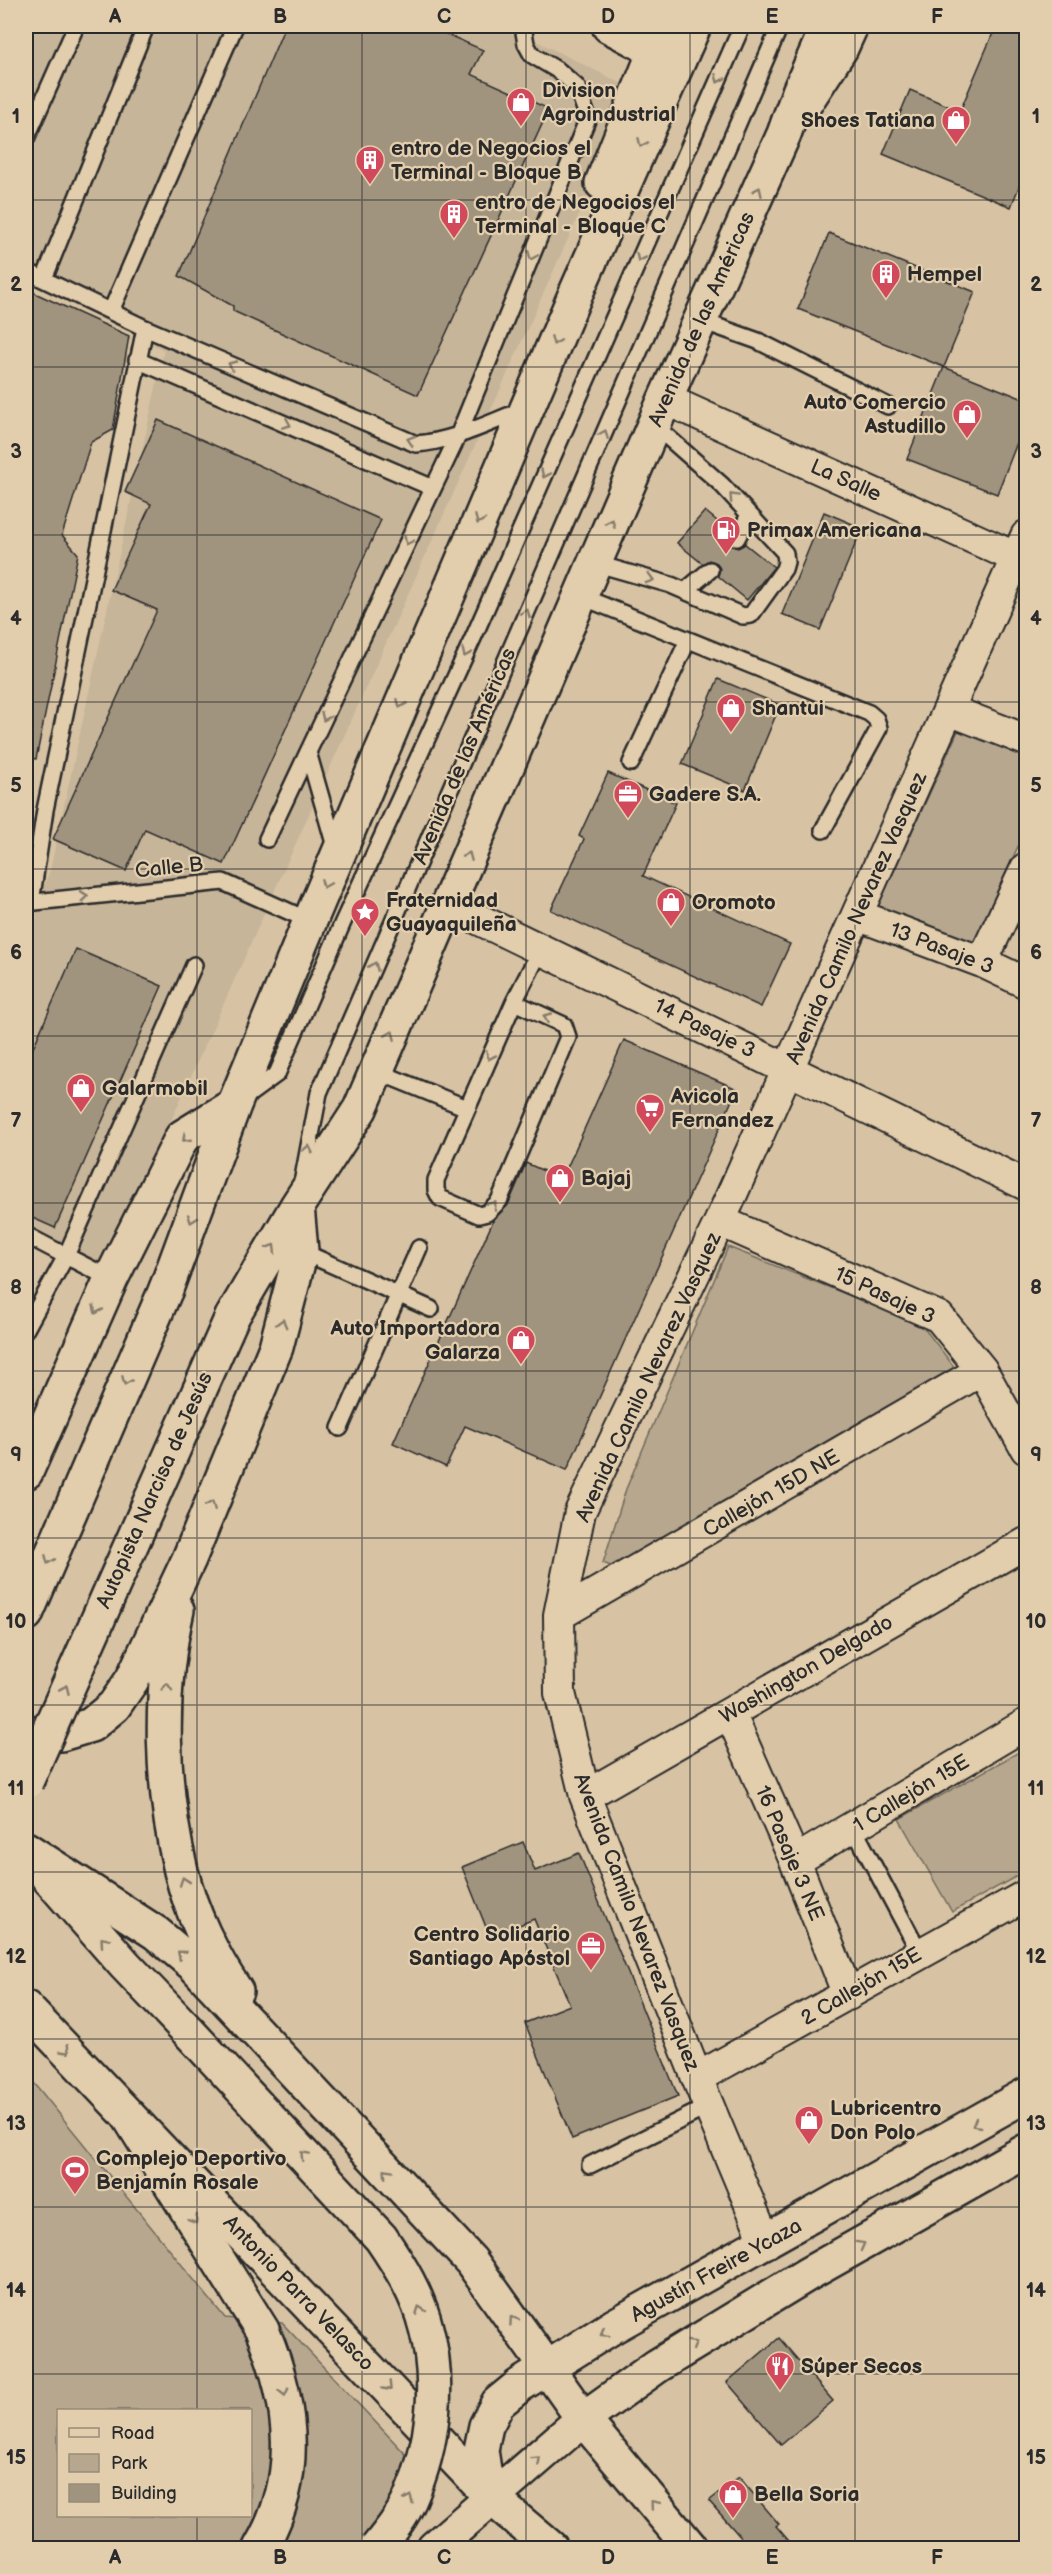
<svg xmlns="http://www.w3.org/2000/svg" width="1052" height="2574" font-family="'Balsamiq Sans',sans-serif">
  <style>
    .built { fill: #c7b599 }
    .green { fill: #b7a78e; stroke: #71695c; stroke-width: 1.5; fill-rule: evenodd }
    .building { fill: #a1947f; stroke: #2b2b2b; stroke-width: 1.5 }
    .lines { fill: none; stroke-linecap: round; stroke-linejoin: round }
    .lane-casing { stroke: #2b2b2b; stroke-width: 20 }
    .street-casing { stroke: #2b2b2b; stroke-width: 34 }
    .secondary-casing { stroke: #2b2b2b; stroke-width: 38 }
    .primary-casing { stroke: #2b2b2b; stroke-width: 38 }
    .highway-casing { stroke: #2b2b2b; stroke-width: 38 }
    .lane { stroke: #e2cdac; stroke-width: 15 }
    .street { stroke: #e2cdac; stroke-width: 30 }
    .secondary { stroke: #e2cdac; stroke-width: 33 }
    .primary { stroke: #e2cdac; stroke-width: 33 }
    .highway { stroke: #e2cdac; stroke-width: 33 }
    .primary-bridge-casing { stroke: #2b2b2b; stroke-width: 38; stroke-linecap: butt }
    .highway-bridge-casing { stroke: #2b2b2b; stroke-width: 38; stroke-linecap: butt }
    .primary-bridge { stroke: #e2cdac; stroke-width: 33 }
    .highway-bridge { stroke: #e2cdac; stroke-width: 33 }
    .oneway { stroke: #867c6c }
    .grid { fill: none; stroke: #2b2b2b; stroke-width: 1.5; stroke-opacity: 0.55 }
    .labels { text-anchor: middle; stroke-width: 4.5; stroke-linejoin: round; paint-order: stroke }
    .poi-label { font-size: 21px; font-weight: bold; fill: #2b2b2b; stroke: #e2cdac; text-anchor: start }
    .street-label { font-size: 21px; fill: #2b2b2b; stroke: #e2cdac }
    .neatline { fill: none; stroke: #2b2b2b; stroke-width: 2 }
    .grid-label { font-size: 20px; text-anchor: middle; font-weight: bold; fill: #2b2b2b }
  </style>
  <rect width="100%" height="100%" fill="#d7c3a4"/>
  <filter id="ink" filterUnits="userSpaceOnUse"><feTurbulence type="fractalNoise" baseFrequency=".0167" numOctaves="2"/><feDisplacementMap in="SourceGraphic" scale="12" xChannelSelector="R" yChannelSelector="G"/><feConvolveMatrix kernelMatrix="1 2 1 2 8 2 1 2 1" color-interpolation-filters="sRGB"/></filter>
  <g filter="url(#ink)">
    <path class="built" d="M26 26H506L635 90 103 1272 26 1235V934L50 870 164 350 26 280Z"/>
    <path class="green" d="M959 729 1026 758V829L974 942 878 906Z
      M728 1247 921 1324 955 1368 613 1567 603 1563 626 1489Z
      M1026 1748V1871L952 1912 899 1819Z
      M26 2073 225 2318 282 2323 412 2461 377 2531 361 2548H26ZM58 2410H250V2516H58Z"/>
    <path class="building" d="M285 26H428L483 50 471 74 549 109 418 395 233 311V306L179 276Z
      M996 26H1026V169L1011 207 883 154 910 90 960 111Z
      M829 233 975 292 944 367 798 309Z
      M26 289 129 336 113 430 91 442 62 535 78 554 36 759 26 758Z
      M944 367 1026 400V420L997 494 907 459Z
      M158 420 381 520 224 864 145 829 126 871 53 839 157 610 111 590 151 504 125 492Z
      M705 511 729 531 727 539 732 546 738 548 745 544 774 567 747 600 718 576 720 569 717 563 709 560 703 564 677 543Z
      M824 512 862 528 820 630 782 614Z
      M718 679 780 705 745 790 682 764Z
      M608 773 676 803 643 876 790 944 761 1007 551 910 584 839 579 836Z
      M76 949 162 986 55 1228 26 1215V1064Z
      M624 1040 737 1089 567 1470 465 1426 446 1467 393 1443 494 1219 508 1205 526 1163 562 1179Z
      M523 1842 535 1871 579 1853 678 2096 572 2139 525 2023 570 2005 534 1919 490 1937 462 1867Z
      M779 2338 833 2401 781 2445 727 2382Z
      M739 2477 779 2524 776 2526 795 2548H750L709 2501Z"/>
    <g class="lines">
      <g class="lane-casing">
        <path id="lane" d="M26 139 76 26
          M26 271 145 328 416 444C454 441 488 423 523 410
          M44 279 146 26
          M111 311 235 26
          M699 320 758 341 888 406
          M137 360 433 488
          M737 538 749 515
          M594 563 671 585 743 616 751 615 784 569 786 562 785 553 771 538 722 485 654 425
          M685 591 710 570
          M580 596 869 713 876 719 879 728 823 830
          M631 763 688 640
          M267 839 308 752
          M336 850 308 752 458 436 588 118 577 87 559 71 532 55 526 44 523 26
          M31 902 45 810 145 328
          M26 903 223 882 310 921
          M514 1002 564 1025 568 1037 499 1201 487 1213 479 1215 440 1198 436 1190V1180L514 1002 541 949
          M376 1071 467 1108
          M244 1098 277 1074 343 922 474 636 742 26
          M302 1183 319 1093 780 26
          M26 1235 66 1256 26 1329
          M301 1251 431 1309
          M111 1279 66 1256 194 965
          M340 1428 419 1248
          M853 1827 920 1953
          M590 2165 709 2106"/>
      </g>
      <g class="street-casing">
        <path id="street" d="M665 399 1026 562
          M949 710 1026 740
          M447 904 1026 1185
          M857 915 982 962 1026 983
          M982 962 1026 868
          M720 1221 939 1317 982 1370 1026 1449
          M559 1615 982 1370
          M730 1713 795 1861 848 1995
          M585 1796 1026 1543
          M795 1861 1026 1724
          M697 2078 1026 1895
          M766 2243 697 2078 585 1796 560 1693 559 1615 580 1512 720 1221 1026 536"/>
      </g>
      <g class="secondary-casing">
        <path id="secondary" d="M609 26 654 50
          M802 108 841 48 851 26
          M547 2368 583 2419 691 2548
          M434 2548 583 2419 657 2366 808 2274 1026 2151
          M551 2548 493 2499 485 2477 481 2450 483 2440 486 2426 498 2403 520 2385 614 2326 1026 2095"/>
      </g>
      <g class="primary-casing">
        <path id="primary" d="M602 183 665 26
          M166 1289 234 1105 310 921 575 295 694 26
          M232 1317 297 1206 360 1109 665 399 784 134 799 92 828 26
          M26 1472 111 1279 182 1137 234 1105
          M177 1610C158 1693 161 1788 181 1871 191 1912 212 1956 236 1991
          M26 1731 35 1734H61L91 1725 114 1706 132 1680 189 1559 276 1347 301 1251 297 1206
          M26 1849 156 1933 195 1966 471 2261 547 2368
          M47 1876 125 1965 187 2030
          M26 2008 493 2499"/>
      </g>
      <g class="highway-casing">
        <path id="highway" d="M26 1614 166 1289
          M129 2117 262 2330C293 2403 302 2478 260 2548"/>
      </g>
      <use href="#lane" class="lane"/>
      <use href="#street" class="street"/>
      <use href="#secondary" class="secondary"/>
      <use href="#primary" class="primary"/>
      <use href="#highway" class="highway"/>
      <g class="primary-bridge-casing">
        <path id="primary-bridge" d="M187 2030 381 2238C400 2266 418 2295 426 2328 441 2383 433 2447 410 2499 402 2517 389 2533 377 2548"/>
      </g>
      <g class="highway-bridge-casing">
        <path id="highway-bridge" d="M26 1782 232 1317"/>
      </g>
      <use href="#primary-bridge" class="primary-bridge"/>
      <use href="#highway-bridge" class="highway-bridge"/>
    </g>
    <defs><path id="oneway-chevron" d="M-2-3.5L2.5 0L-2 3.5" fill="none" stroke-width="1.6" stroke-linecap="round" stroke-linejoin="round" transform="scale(1.5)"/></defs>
    <g class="oneway">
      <use href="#oneway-chevron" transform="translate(719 79) rotate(114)"/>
      <use href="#oneway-chevron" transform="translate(642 143) rotate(114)"/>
      <use href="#oneway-chevron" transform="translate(758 191) rotate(-65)"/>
      <use href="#oneway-chevron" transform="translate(532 256) rotate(112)"/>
      <use href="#oneway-chevron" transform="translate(640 258) rotate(114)"/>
      <use href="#oneway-chevron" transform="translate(555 341) rotate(113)"/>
      <use href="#oneway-chevron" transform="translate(232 365) rotate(-157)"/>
      <use href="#oneway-chevron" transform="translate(287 424) rotate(23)"/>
      <use href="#oneway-chevron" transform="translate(604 434) rotate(-67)"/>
      <use href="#oneway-chevron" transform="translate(411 440) rotate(-163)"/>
      <use href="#oneway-chevron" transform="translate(545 474) rotate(114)"/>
      <use href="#oneway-chevron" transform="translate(733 497) rotate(-133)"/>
      <use href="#oneway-chevron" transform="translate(479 520) rotate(113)"/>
      <use href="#oneway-chevron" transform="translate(611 523) rotate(-66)"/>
      <use href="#oneway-chevron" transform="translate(408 541) rotate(115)"/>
      <use href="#oneway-chevron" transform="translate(650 579) rotate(16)"/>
      <use href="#oneway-chevron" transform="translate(526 613) rotate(-67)"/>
      <use href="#oneway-chevron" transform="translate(466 653) rotate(115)"/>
      <use href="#oneway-chevron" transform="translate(401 704) rotate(113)"/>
      <use href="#oneway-chevron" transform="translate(325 717) rotate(115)"/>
      <use href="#oneway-chevron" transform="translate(468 856) rotate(-67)"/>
      <use href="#oneway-chevron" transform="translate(325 884) rotate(113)"/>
      <use href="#oneway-chevron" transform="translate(84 896) rotate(-6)"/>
      <use href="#oneway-chevron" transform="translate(374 966) rotate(-67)"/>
      <use href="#oneway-chevron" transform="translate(547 1017) rotate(-156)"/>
      <use href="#oneway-chevron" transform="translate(391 1035) rotate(-67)"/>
      <use href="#oneway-chevron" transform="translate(490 1056) rotate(114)"/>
      <use href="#oneway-chevron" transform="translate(186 1138) rotate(137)"/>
      <use href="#oneway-chevron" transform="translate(308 1149) rotate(-79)"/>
      <use href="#oneway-chevron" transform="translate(493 1205) rotate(-49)"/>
      <use href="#oneway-chevron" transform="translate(192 1219) rotate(110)"/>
      <use href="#oneway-chevron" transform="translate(272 1248) rotate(-59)"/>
      <use href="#oneway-chevron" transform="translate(97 1310) rotate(114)"/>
      <use href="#oneway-chevron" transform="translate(282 1323) rotate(-75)"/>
      <use href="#oneway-chevron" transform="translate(126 1381) rotate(113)"/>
      <use href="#oneway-chevron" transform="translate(211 1505) rotate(-68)"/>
      <use href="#oneway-chevron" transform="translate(49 1560) rotate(113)"/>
      <use href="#oneway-chevron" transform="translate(167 1687) rotate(-86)"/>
      <use href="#oneway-chevron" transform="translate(65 1689) rotate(-66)"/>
      <use href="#oneway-chevron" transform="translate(184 1881) rotate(-109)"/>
      <use href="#oneway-chevron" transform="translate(104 1941) rotate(-131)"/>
      <use href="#oneway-chevron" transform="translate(181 1954) rotate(-140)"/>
      <use href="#oneway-chevron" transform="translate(66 2050) rotate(46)"/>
      <use href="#oneway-chevron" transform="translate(976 2124) rotate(150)"/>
      <use href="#oneway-chevron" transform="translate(304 2155) rotate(-133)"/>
      <use href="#oneway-chevron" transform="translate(387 2172) rotate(-133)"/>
      <use href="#oneway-chevron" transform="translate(194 2220) rotate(58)"/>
      <use href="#oneway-chevron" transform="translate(861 2245) rotate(-29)"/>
      <use href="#oneway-chevron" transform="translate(420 2310) rotate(-110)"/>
      <use href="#oneway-chevron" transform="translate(513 2320) rotate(-125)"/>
      <use href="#oneway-chevron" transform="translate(604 2333) rotate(148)"/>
      <use href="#oneway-chevron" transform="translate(693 2344) rotate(-31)"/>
      <use href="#oneway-chevron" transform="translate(388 2387) rotate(46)"/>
      <use href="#oneway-chevron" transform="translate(284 2392) rotate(77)"/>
      <use href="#oneway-chevron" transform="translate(537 2460) rotate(-42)"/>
      <use href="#oneway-chevron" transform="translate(409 2499) rotate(-65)"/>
      <use href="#oneway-chevron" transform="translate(654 2504) rotate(-130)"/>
    </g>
  </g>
  <path class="grid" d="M197 26V2410M362 26V2548M526 26V2548M690 26V2548M855 26V2548M26 200H1026M26 367H1026M26 535H1026M26 702H1026M26 869H1026M26 1036H1026M26 1203H1026M26 1371H1026M26 1538H1026M26 1705H1026M26 1872H1026M26 2039H1026M26 2207H1026M26 2374H1026M197 2516V2548"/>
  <defs>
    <g id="shop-pin" transform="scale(1.5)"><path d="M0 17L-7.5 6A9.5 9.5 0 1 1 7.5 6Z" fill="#d1495b" stroke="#e2cdac"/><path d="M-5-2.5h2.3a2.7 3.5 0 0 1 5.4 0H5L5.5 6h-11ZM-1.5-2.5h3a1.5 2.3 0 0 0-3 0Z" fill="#fff"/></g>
    <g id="building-pin" transform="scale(1.5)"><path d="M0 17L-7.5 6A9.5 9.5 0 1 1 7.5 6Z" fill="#d1495b" stroke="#e2cdac"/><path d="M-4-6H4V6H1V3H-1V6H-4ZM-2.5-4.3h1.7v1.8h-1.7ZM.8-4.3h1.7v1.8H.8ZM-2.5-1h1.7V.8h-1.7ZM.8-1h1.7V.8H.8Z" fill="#fff"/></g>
    <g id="fuel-pin" transform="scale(1.5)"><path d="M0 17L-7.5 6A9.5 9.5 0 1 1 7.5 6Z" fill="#d1495b" stroke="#e2cdac"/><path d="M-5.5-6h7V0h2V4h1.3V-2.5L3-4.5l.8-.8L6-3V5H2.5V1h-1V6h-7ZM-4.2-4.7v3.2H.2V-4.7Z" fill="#fff"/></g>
    <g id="office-pin" transform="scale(1.5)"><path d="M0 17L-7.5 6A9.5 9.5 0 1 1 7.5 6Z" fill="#d1495b" stroke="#e2cdac"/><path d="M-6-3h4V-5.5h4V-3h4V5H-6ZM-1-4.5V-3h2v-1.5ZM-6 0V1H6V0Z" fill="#fff"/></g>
    <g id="sight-pin" transform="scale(1.5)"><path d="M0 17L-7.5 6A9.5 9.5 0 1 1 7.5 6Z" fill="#d1495b" stroke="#e2cdac"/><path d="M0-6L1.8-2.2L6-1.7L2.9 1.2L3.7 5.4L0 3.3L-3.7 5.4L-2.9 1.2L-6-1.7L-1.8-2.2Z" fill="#fff"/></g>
    <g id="supermarket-pin" transform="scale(1.5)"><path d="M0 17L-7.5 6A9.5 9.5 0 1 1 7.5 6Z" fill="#d1495b" stroke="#e2cdac"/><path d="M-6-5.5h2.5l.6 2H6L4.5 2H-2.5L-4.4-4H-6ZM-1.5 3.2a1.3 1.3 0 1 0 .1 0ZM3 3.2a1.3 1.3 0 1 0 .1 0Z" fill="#fff"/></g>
    <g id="stadium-pin" transform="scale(1.5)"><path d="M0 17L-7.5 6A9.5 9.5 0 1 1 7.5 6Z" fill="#d1495b" stroke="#e2cdac"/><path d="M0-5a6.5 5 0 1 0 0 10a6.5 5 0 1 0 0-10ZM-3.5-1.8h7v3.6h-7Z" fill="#fff"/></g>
    <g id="restaurant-pin" transform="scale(1.5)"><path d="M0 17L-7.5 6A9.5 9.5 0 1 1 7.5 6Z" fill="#d1495b" stroke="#e2cdac"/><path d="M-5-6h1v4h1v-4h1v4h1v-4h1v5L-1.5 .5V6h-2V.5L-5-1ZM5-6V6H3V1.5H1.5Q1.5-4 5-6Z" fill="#fff"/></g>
  </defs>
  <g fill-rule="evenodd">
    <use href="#shop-pin" x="521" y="102"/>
    <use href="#shop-pin" x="956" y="120"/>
    <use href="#building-pin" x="370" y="160"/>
    <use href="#building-pin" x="454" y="214"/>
    <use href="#building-pin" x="886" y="274"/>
    <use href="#shop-pin" x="967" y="414"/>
    <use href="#fuel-pin" x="726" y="530"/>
    <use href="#shop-pin" x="731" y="708"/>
    <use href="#office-pin" x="628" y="794"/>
    <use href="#shop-pin" x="671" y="902"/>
    <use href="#sight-pin" x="365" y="912"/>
    <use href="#shop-pin" x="81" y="1088"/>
    <use href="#supermarket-pin" x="650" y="1108"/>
    <use href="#shop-pin" x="560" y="1178"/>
    <use href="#shop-pin" x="521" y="1340"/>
    <use href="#office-pin" x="591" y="1946"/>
    <use href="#shop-pin" x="809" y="2120"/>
    <use href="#stadium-pin" x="75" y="2170"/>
    <use href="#restaurant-pin" x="780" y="2366"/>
    <use href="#shop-pin" x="733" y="2494"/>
  </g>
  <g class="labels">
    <g class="poi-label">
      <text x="542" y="97">Division<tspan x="542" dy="24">Agroindustrial</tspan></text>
      <text x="935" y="127" text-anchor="end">Shoes Tatiana</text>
      <text x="391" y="155">entro de Negocios el<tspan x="391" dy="24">Terminal - Bloque B</tspan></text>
      <text x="475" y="209">entro de Negocios el<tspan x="475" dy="24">Terminal - Bloque C</tspan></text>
      <text x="907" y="281">Hempel</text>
      <text x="946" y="409" text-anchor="end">Auto Comercio<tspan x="946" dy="24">Astudillo</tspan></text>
      <text x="747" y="537">Primax Americana</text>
      <text x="752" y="715">Shantui</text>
      <text x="649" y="801">Gadere S.A.</text>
      <text x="386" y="907">Fraternidad<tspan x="386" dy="24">Guayaquileña</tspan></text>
      <text x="692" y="909">Oromoto</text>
      <text x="102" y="1095">Galarmobil</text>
      <text x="671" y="1103">Avicola<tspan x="671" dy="24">Fernandez</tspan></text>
      <text x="581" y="1185">Bajaj</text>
      <text x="500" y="1335" text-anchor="end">Auto Importadora<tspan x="500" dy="24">Galarza</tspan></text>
      <text x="570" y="1941" text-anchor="end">Centro Solidario<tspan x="570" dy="24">Santiago Apóstol</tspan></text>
      <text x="830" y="2115">Lubricentro<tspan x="830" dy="24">Don Polo</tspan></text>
      <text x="96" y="2165">Complejo Deportivo<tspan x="96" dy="24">Benjamín Rosale</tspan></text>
      <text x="801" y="2373">Súper Secos</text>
      <text x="754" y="2501">Bella Soria</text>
    </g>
    <g class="street-label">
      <text transform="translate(701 319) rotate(-66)" y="7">Avenida de las Américas</text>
      <text transform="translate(846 480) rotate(24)" y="7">La Salle</text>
      <text transform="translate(464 756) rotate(-67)" y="7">Avenida de las Américas</text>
      <text transform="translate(169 867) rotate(-6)" y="7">Calle B</text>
      <text transform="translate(856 918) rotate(-66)" y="7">Avenida Camilo Nevarez Vasquez</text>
      <text transform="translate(942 948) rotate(21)" y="7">13 Pasaje 3</text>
      <text transform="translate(705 1028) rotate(26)" y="7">14 Pasaje 3</text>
      <text transform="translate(885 1295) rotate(25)" y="7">15 Pasaje 3</text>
      <text transform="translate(648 1377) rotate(-65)" y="7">Avenida Camilo Nevarez Vasquez</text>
      <text transform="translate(154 1490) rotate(-66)" y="7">Autopista Narcisa de Jesús</text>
      <text transform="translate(771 1493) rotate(-30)" y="7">Callejón 15D NE</text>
      <text transform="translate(806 1669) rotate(-30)" y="7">Washington Delgado</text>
      <text transform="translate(911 1793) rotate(-31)" y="7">1 Callejón 15E</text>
      <text transform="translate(790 1853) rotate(67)" y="7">16 Pasaje 3 NE</text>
      <text transform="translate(637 1922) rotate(69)" y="7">Avenida Camilo Nevarez Vasquez</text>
      <text transform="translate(861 1986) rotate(-30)" y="7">2 Callejón 15E</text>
      <text transform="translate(716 2270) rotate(-29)" y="7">Agustín Freire Ycaza</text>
      <text transform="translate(299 2293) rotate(46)" y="7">Antonio Parra Velasco</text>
    </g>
  </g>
  <rect width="1052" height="2574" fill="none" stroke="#e2cdac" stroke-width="66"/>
  <rect x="57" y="2409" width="195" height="108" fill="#e2cdac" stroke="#998c78" stroke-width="1.5"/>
  <rect x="69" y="2428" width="30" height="9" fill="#e2cdac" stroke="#998c78" stroke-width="1.5"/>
  <text x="111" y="2439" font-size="18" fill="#2b2b2b">Road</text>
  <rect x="69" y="2454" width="30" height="18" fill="#b7a78e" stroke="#998c78" stroke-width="1.5"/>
  <text x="111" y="2469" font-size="18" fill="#2b2b2b">Park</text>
  <rect x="69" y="2484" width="30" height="18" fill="#a1947f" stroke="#998c78" stroke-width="1.5"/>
  <text x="111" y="2499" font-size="18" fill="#2b2b2b">Building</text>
  <rect x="33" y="33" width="986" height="2508" class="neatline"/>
  <g class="grid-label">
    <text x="115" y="23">A</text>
    <text x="280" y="23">B</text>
    <text x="444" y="23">C</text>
    <text x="608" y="23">D</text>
    <text x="772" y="23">E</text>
    <text x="937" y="23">F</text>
    <text x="16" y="123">1</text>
    <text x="1036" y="123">1</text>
    <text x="16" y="291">2</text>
    <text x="1036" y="291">2</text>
    <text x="16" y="458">3</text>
    <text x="1036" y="458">3</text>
    <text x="16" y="625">4</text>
    <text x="1036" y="625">4</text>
    <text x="16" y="792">5</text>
    <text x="1036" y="792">5</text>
    <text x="16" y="959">6</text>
    <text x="1036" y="959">6</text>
    <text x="16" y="1127">7</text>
    <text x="1036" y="1127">7</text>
    <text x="16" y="1294">8</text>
    <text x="1036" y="1294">8</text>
    <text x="16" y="1461">9</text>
    <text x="1036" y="1461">9</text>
    <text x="16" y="1628">10</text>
    <text x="1036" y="1628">10</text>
    <text x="16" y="1795">11</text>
    <text x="1036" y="1795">11</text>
    <text x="16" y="1963">12</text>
    <text x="1036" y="1963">12</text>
    <text x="16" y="2130">13</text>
    <text x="1036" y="2130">13</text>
    <text x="16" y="2297">14</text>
    <text x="1036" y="2297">14</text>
    <text x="16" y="2464">15</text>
    <text x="1036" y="2464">15</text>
    <text x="115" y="2564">A</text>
    <text x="280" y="2564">B</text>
    <text x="444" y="2564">C</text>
    <text x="608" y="2564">D</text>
    <text x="772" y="2564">E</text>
    <text x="937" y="2564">F</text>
  </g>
</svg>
